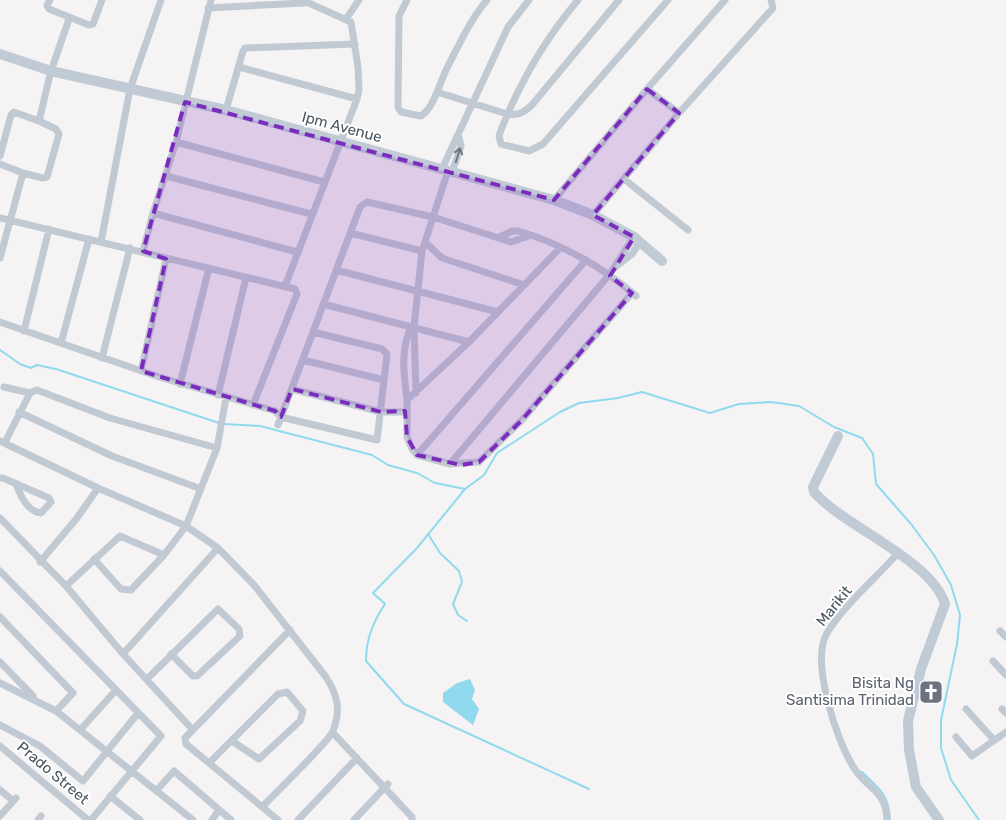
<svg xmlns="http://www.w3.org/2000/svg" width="1006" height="820" font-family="Rubik,sans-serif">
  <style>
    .water { fill: #90daee }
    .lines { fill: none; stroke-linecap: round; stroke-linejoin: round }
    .stream { stroke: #90daee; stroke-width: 2 }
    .street { stroke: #c1cad2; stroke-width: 7 }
    .secondary { stroke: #c1cbd6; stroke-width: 10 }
    .oneway { stroke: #6e7983 }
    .marked { fill: #7b2cbf; fill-opacity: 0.2; stroke: #7b2cbf; stroke-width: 4; stroke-dasharray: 10 6; stroke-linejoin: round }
    .labels { text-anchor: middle; stroke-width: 4; stroke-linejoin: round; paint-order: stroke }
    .street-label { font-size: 15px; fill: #4a5661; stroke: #fff }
    .worship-label { font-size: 15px; fill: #5b616d; stroke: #fff; text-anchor: end }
  </style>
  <rect width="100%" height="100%" fill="#f5f3f3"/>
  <path class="water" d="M470 679 475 690 472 699 479 709 473 725 443 702V693L457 683Z"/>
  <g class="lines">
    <path class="stream" d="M0 350 20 364 31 368 37 365 56 369 219 423
      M223 424 260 426 372 455 388 465 417 473 435 483 465 489 484 475 497 453 560 412 579 403 618 398 642 392 710 413 739 404 771 402 799 406 834 427 862 438 873 454 876 484 911 524 934 555 951 585 960 615 957 644 941 720V748L951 780 979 820
      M465 489 417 548 373 593 385 604C373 622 366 639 366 661L404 704 589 789
      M428 534 440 553 459 571 462 582 453 604 458 615 467 621
      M862 772C879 789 889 794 890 820"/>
    <path class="street" d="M50 0 47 5 49 9 89 25 93 24 102 0
      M407 0 399 16 398 107 401 112 421 116C434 108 440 82 447 68 459 45 470 20 487 0
      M578 0C545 39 520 82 501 130L499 136 501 144 529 151 543 144 668 0
      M208 8 304 3
      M346 19 359 0
      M239 67 357 99
      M437 92 507 114C517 116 523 113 531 106L619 0
      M226 110 243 51 245 48 355 44
      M679 113 647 89 725 0
      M176 142 324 182
      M0 156 11 115 14 112 39 121 51 71 69 19
      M0 164 23 173
      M442 169 508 27 529 0
      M452 172 461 146 459 137
      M166 176 311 214
      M624 179 688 230
      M554 200 647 89
      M153 213 297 252
      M593 215 679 113 773 8 771 0
      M0 218 295 289 297 294 253 405
      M350 233 422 251
      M500 237 512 231H518C560 243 603 267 636 296
      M101 242 130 89 161 0
      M425 242 442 258 524 285
      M560 248 469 342 407 400V437L412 449 417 455 450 464 479 462 522 420 632 293
      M143 251 153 213 176 142 211 0
      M0 258 23 173 43 178 47 177 59 134 56 129 39 121
      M613 269 632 254 640 242
      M336 270 498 312
      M285 286 357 99 359 90 358 67 351 22 302 0
      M323 304 469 342
      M0 322 159 377 275 411 281 417 377 440 387 354 382 349 313 332
      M24 331 49 229
      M61 343 89 239
      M102 358 130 248
      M303 360 384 380
      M141 371 166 259
      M180 384 209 268
      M4 387 30 393 37 390 110 418 217 448
      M292 389 381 412H405
      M416 393 414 327 422 251 448 171
      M218 395 246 278
      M407 400C404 374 400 352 411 327
      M19 412 112 456 201 489
      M278 425 360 207 367 202 433 217 511 242 529 236
      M0 441 98 488 186 526 218 548 254 585 326 677C338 696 341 709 333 731 329 742 273 795 262 807
      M5 442 30 393
      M417 455 586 260
      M450 464 609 275 634 237
      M0 478H3L49 498 51 502 41 513C28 512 20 495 16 484
      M0 518 66 586 123 654 192 729
      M94 559 121 589 131 590 164 555 186 526 217 448 226 398
      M40 562 77 518 98 488
      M0 571 161 736 91 820
      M66 586 120 536 164 555
      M0 617 73 693 56 711
      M1000 631 1006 637
      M123 654 218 548
      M993 661 1006 675
      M0 662 33 696
      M147 679 218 609 239 629 240 636 197 676H193L171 654
      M0 683 56 711 193 820
      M966 709 994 740
      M1002 709 1006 713
      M0 725 40 746 83 781 138 713
      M81 729 116 690
      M333 733 412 817V820
      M956 737 972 756 1006 732
      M0 746 88 820
      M209 763 278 694 287 692 303 711 300 721 259 759 232 741
      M0 790 12 800
      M156 791 174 771 231 820
      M110 796 140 820
      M0 816 16 798
      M38 820 41 816
      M212 820 219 810
      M278 820 186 744 185 738 290 630
      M298 820 357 758
      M354 820 388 784
      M887 820C886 790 868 790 854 768 837 742 810 661 827 633 843 606 877 577 898 553"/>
    <path class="secondary" d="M0 54 51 71 226 110 554 200 593 215 634 237 662 261
      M838 436 813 487 814 492C844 527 931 559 945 604L921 669 908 721 909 750 916 787 939 820"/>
  </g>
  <defs><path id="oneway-shaft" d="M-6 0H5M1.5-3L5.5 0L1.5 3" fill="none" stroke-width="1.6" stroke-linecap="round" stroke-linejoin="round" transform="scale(1.25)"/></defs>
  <use class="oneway" href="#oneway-shaft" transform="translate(458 155) rotate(-73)"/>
  <path class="marked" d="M647 89 679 113 593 215 634 237 610 276 632 293 522 420 479 462 461 465 417 455 407 437 405 411 381 412 292 389 281 417 275 411 141 371 166 259 143 251 185 102 554 200Z"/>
  <defs>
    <g id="church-square" transform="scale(1.25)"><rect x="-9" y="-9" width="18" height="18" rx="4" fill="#6b7280" stroke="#fff"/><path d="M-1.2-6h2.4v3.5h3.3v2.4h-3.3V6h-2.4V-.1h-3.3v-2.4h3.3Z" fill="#fff"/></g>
  </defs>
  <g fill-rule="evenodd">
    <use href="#church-square" x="931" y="692"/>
  </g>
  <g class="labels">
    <g class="street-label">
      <text transform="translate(342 127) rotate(15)" y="5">Ipm Avenue</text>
      <text transform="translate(834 606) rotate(-51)" y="5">Marikit</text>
      <text transform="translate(53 773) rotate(40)" y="5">Prado Street</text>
    </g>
    <g class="worship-label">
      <text x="914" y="688">Bisita Ng<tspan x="914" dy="17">Santisima Trinidad</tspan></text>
    </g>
  </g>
</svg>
